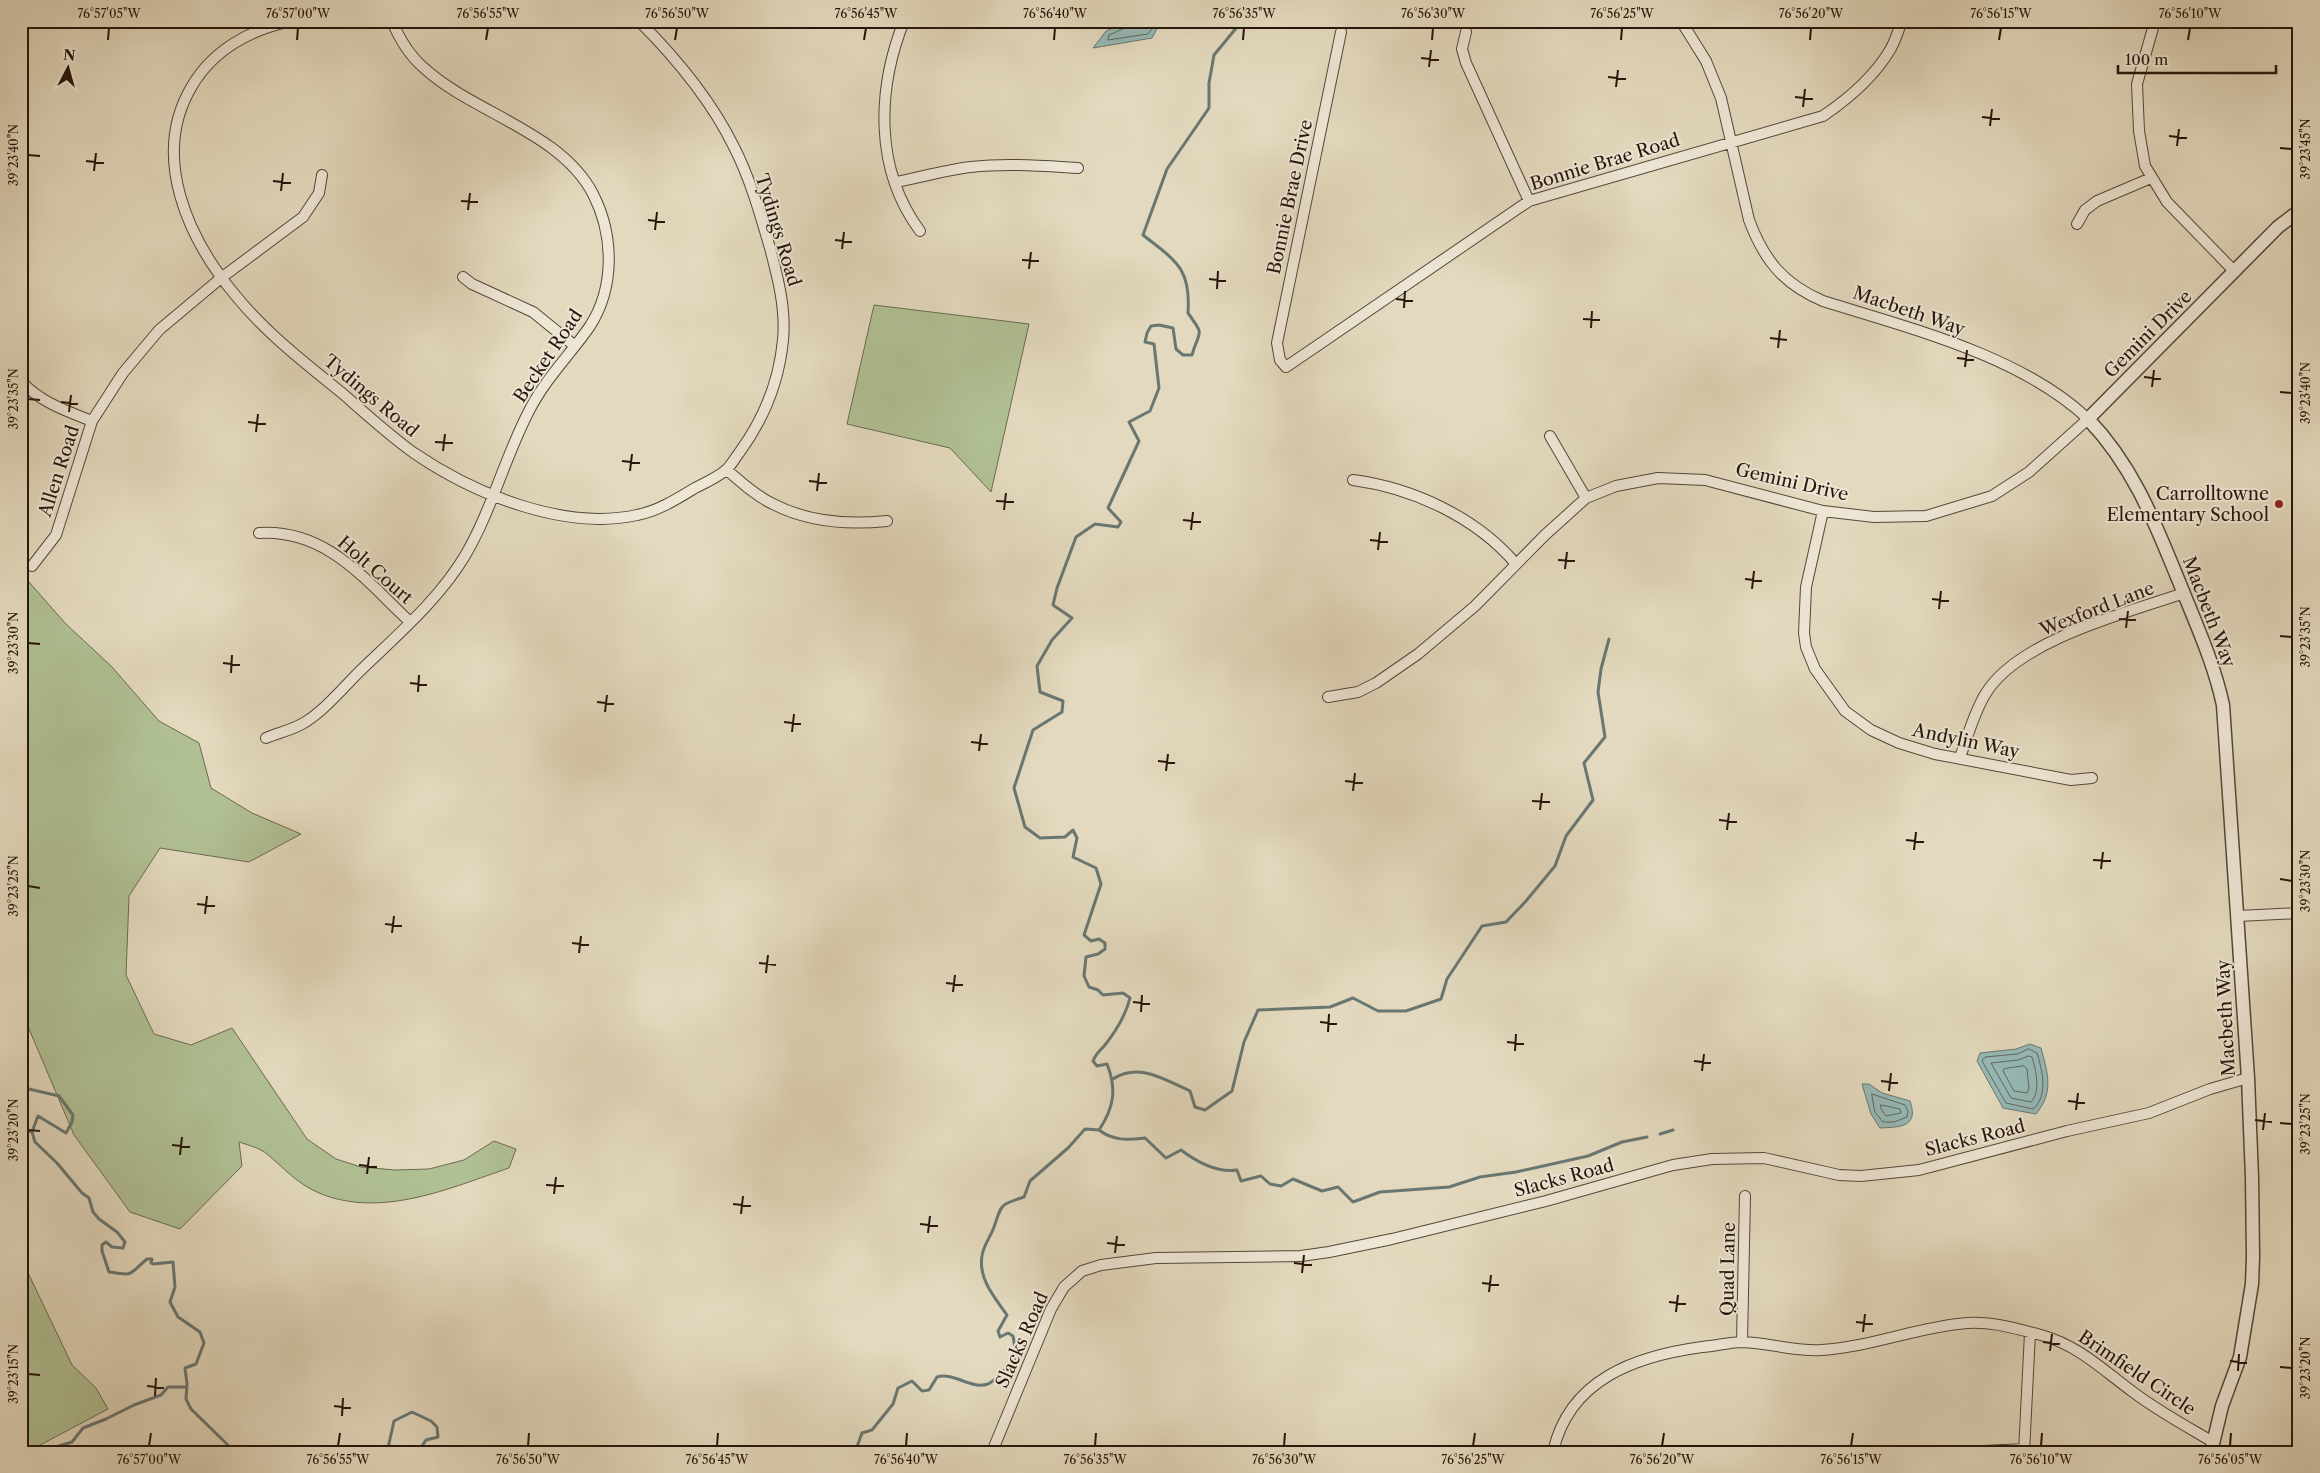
<svg xmlns="http://www.w3.org/2000/svg" width="2320" height="1473" font-family="'Libre Caslon Text',serif">
  <style>
    .green { fill: #b0c094; stroke: #6b6a50 }
    .water { fill: #96b9b6; stroke: #697772 }
    .lines { fill: none; stroke-linecap: round; stroke-linejoin: round }
    .shore { stroke: #5e6760; stroke-width: 1 }
    .stream { stroke: #697772; stroke-width: 3 }
    .minor-casing { stroke: #554638; stroke-width: 12 }
    .tertiary-casing { stroke: #554638; stroke-width: 15 }
    .minor { stroke: #ede6d5; stroke-width: 10 }
    .tertiary { stroke: #ede6d5; stroke-width: 12 }
    .ticks { fill: none; stroke: #26150b; stroke-width: 2 }
    .poi-dot { fill: #8f2418; stroke: #ede6d5; stroke-width: 2 }
    .labels { text-anchor: middle; stroke-width: 4; stroke-linejoin: round; paint-order: stroke }
    .street-label { font-size: 18px; fill: #26150b; stroke: #ede6d5 }
    .poi-label { font-size: 18px; fill: #26150b; stroke: #ede6d5; text-anchor: end }
    .neatline { fill: none; stroke: #26150b; stroke-width: 2 }
    .ticks-label { font-size: 12px; text-anchor: middle; fill: #26150b }
  </style>
  <rect width="100%" height="100%" fill="#e3d9be"/>
  <filter id="stains"><feTurbulence type="fractalNoise" baseFrequency=".004" numOctaves="4"/><feColorMatrix values="0 0 0 0 .2 0 0 0 0 .09 0 0 0 0 .02 0 0 0 .5 -.17"/></filter>
  <radialGradient id="worn" r=".72"><stop offset=".6" stop-color="#630" stop-opacity="0"/><stop offset="1" stop-color="#630" stop-opacity=".3"/></radialGradient>
  <path class="green" d="M874 305 1029 324 991 492 950 448 847 424Z
    M21 573 65 623 112 667 159 721 199 743 211 788 252 813 301 834 249 862 160 848 129 896 126 975 154 1034 191 1045 232 1028 307 1139 336 1159 361 1167 395 1170 429 1169 464 1160 494 1141 516 1149 509 1168C450 1188 381 1219 319 1193 296 1183 285 1169 267 1154 260 1148 248 1145 239 1142L242 1166 180 1229 130 1212 74 1135 21 1010Z
    M21 1258 72 1365 96 1388 108 1409 27 1452H21Z"/>
  <path class="water" d="M1129 21H1155L1159 25 1152 38 1093 48 1106 31Z
    M2030 1044 2041 1048C2048 1074 2054 1092 2036 1114L2003 1108 1977 1061 1980 1053 2016 1049Z
    M1862 1084H1869L1882 1093 1910 1101C1919 1127 1901 1127 1880 1128L1871 1114Z"/>
  <g class="lines">
    <path class="shore" d="M1129 21 1127 27 1109 35 1108 40 1148 34 1153 27 1152 21
      M2029 1049 2037 1053C2042 1070 2049 1095 2033 1109L2006 1103 1982 1061 1985 1057 2017 1054Z
      M2029 1056 2032 1057C2036 1071 2041 1091 2031 1102L2011 1098 1991 1063 2018 1060Z
      M2024 1066 2027 1069 2029 1089 2027 1093 2014 1091 2003 1071 2004 1069Z
      M1872 1094 1905 1105 1908 1111 1907 1117 1894 1122H1883L1875 1112Z
      M1881 1105 1900 1109 1901 1113 1886 1116 1881 1109Z"/>
    <path class="stream" d="M1113 1079C1139 1062 1165 1080 1190 1091L1195 1107 1205 1110 1232 1091 1244 1042 1258 1010 1330 1007 1353 998 1378 1011H1406L1441 999 1447 979 1482 926 1506 922 1526 901 1555 866 1566 836 1593 800 1584 763 1605 737 1598 692 1601 669 1609 639
      M21 1084 29 1089 59 1096 73 1115 72 1122 66 1133 38 1116 32 1132 35 1142 57 1163 82 1193 89 1198 93 1212 99 1219 117 1232 125 1242 123 1248 112 1247 106 1242 102 1245V1251L109 1272C135 1276 128 1275 147 1259H152L151 1263 153 1264 173 1262 175 1287 170 1302 178 1317 200 1332 204 1343 196 1364 185 1368 187 1384 186 1399 191 1409 235 1452
      M21 1128 32 1132
      M1099 1130C1113 1141 1128 1140 1145 1138L1166 1158 1181 1150C1197 1162 1217 1173 1237 1170L1241 1181 1261 1176 1270 1184 1281 1186 1293 1179 1322 1191 1338 1187 1353 1202 1380 1192 1449 1187 1480 1177 1516 1172 1588 1156 1622 1142 1647 1137
      M1660 1134 1673 1130
      M39 1452 72 1442 83 1428 106 1419 134 1405 161 1395 168 1387H186
      M384 1452 388 1448 394 1421 412 1412 431 1421 437 1427 438 1437 426 1440 422 1446V1452
      M855 1452 862 1433 872 1430 893 1404 898 1388 912 1381 922 1391 929 1390 937 1377C954 1372 972 1390 988 1384 998 1379 1003 1369 1013 1364L1016 1353 1013 1336 1008 1333 1000 1337 998 1331 1007 1315C995 1298 978 1279 982 1256 983 1246 991 1236 994 1227 1002 1204 999 1205 1024 1197L1030 1181 1068 1148 1085 1129 1099 1130C1114 1108 1117 1089 1107 1064L1097 1066 1093 1061C1096 1053 1100 1051 1105 1045 1116 1031 1126 1014 1130 998L1123 993 1103 995 1098 990 1089 987 1084 976 1086 957 1098 954 1105 949V943L1099 939 1091 941 1084 935 1101 884 1096 868 1073 857 1077 838 1073 830 1065 837 1040 838 1025 827 1014 788 1033 730 1062 712 1063 701 1040 692 1037 666 1052 640 1072 618 1053 605 1057 588 1076 537 1095 524 1118 527 1121 522 1108 508 1139 441 1129 422 1150 411 1159 388 1154 344 1145 342 1147 333 1151 326 1159 325 1173 328 1176 349 1183 355H1192C1199 329 1206 338 1188 313 1191 268 1176 261 1143 235L1167 169 1209 108V83L1214 55 1242 21"/>
    <g class="minor-casing">
      <path id="minor" d="M291 21C251 29 213 50 192 86 150 156 188 239 236 296 266 333 305 363 342 393 365 413 389 435 414 453 474 494 564 531 637 515 658 511 677 499 695 488 705 483 718 477 726 470 731 466 735 458 739 453 764 419 779 382 783 340 786 309 778 278 770 248 760 214 750 178 734 147 711 100 675 57 639 21
        M904 21C877 89 874 169 920 231
        M2155 21 2137 84 2139 131 2145 166 2167 202 2235 272
        M1341 32 1277 343 1280 360 1286 367 1529 201 1823 116C1848 99 1874 77 1890 50 1895 42 1898 31 1902 21
        M1466 32 1462 49 1466 63 1529 201
        M896 182C921 177 946 170 971 167 1007 163 1043 166 1078 168
        M2077 224 2085 210 2097 201 2151 178
        M463 277 472 284 533 312 575 346
        M21 381C40 402 66 411 92 421
        M1550 436 1586 498
        M727 470C741 482 756 496 773 504 808 522 849 525 887 521
        M1353 480C1413 488 1476 517 1516 564
        M1823 511 1806 587 1804 633 1806 647 1815 669 1845 711 1871 730 1899 743 1935 754 2071 780 2092 778
        M259 533C327 529 365 580 410 622
        M32 566 56 535 92 421 123 373 159 330 221 278 303 217 319 193 322 175
        M1328 697 1358 692 1376 683 1418 654 1475 606 1545 535 1586 498 1616 486 1658 478 1705 480 1823 511 1874 517 1926 516 1992 496 2029 472 2088 419C2022 356 1909 328 1823 301 1783 284 1764 260 1749 220L1721 98 1706 61 1681 21
        M266 738C278 733 291 730 302 724 323 712 341 690 358 673 396 636 439 600 466 554 492 509 505 457 529 411 545 379 570 355 590 326 615 287 614 235 593 194 561 132 473 113 424 68 410 56 399 38 392 21
        M1960 757C1968 736 1974 712 1986 693 2019 640 2126 613 2184 593
        M2238 916 2299 913
        M1742 1342 1745 1196
        M992 1452 1051 1309 1064 1287 1082 1271 1101 1265 1156 1258 1301 1256 1329 1252 1392 1239 1546 1201 1673 1165 1712 1159 1764 1158 1839 1175 1861 1176 1919 1170 2067 1131 2149 1113 2210 1089 2248 1078
        M1553 1452C1569 1379 1636 1356 1702 1347 1716 1346 1730 1342 1743 1342 1770 1343 1796 1352 1822 1350 1871 1347 1917 1327 1967 1323 1992 1321 2017 1329 2041 1335 2078 1345 2103 1370 2133 1392 2158 1411 2186 1426 2213 1442
        M1963 1452 2024 1449
        M2024 1452 2030 1333"/>
    </g>
    <g class="tertiary-casing">
      <path id="tertiary" d="M2211 1452 2222 1406 2240 1357 2252 1284 2253 1257 2252 1177 2248 1078 2223 705C2214 663 2196 624 2180 584 2155 523 2134 467 2088 419L2278 227 2299 211"/>
    </g>
    <use href="#minor" class="minor"/>
    <use href="#tertiary" class="tertiary"/>
  </g>
  <path class="ticks" d="M108 40 109 28M297 40 298 28M486 40 488 28M675 40 677 28M864 40 866 28M1054 40 1055 28M1243 40 1244 28M1432 40 1433 28M1621 40 1622 28M1810 40 1811 28M1999 40 2001 28M2188 40 2190 28M1421 58 1439 60M1429 67 1431 50M1608 77 1626 79M1616 87 1618 70M1795 97 1813 99M1803 107 1805 89M1982 117 2000 119M1990 126 1992 109M2169 136 2187 138M2177 146 2179 129M2280 148 2292 149M28 155 40 156M86 161 104 163M94 171 96 153M273 181 291 183M281 191 283 173M461 201 478 202M468 210 470 193M648 220 665 222M655 230 657 212M835 240 852 242M842 249 844 232M1022 260 1039 261M1029 269 1031 252M1209 279 1226 281M1217 289 1218 271M1396 299 1413 301M1404 308 1405 291M1583 319 1600 320M1591 328 1592 311M1770 338 1787 340M1778 348 1780 330M1957 358 1974 360M1965 367 1967 350M2144 377 2161 379M2152 387 2154 370M2280 392 2292 393M28 399 40 400M61 402 78 404M69 412 71 395M248 422 266 424M256 432 258 414M435 442 453 443M443 451 445 434M622 461 640 463M630 471 632 454M809 481 827 483M817 491 819 473M996 501 1014 502M1004 510 1006 493M1183 520 1201 522M1191 530 1193 512M1370 540 1388 542M1378 550 1380 532M1558 560 1575 561M1565 569 1567 552M1745 579 1762 581M1752 589 1754 571M1932 599 1949 601M1939 609 1941 591M2119 619 2136 620M2126 628 2128 611M2280 636 2292 637M28 643 40 644M223 663 240 665M231 673 232 655M410 683 427 685M418 692 419 675M597 702 614 704M605 712 607 695M784 722 801 724M792 732 794 714M971 742 988 744M979 751 981 734M1158 761 1175 763M1166 771 1168 754M1345 781 1363 783M1353 791 1355 773M1532 801 1550 802M1540 810 1542 793M1719 820 1737 822M1727 830 1729 813M1906 840 1924 842M1914 850 1916 832M2093 860 2111 861M2101 869 2103 852M2280 879 2292 881M28 886 40 888M197 904 215 906M205 914 207 896M385 924 402 926M392 933 394 916M572 943 589 945M579 953 581 936M759 963 776 965M766 973 768 955M946 983 963 985M953 992 955 975M1133 1002 1150 1004M1141 1012 1142 995M1320 1022 1337 1024M1328 1032 1329 1014M1507 1042 1524 1044M1515 1051 1516 1034M1694 1061 1711 1063M1702 1071 1704 1054M1881 1081 1898 1083M1889 1091 1891 1073M2068 1101 2085 1103M2076 1110 2078 1093M2255 1120 2272 1122M2280 1123 2292 1124M28 1130 40 1131M2263 1130 2265 1113M172 1145 190 1147M180 1155 182 1137M359 1165 377 1167M367 1174 369 1157M546 1185 564 1186M554 1194 556 1177M733 1204 751 1206M741 1214 743 1196M920 1224 938 1226M928 1233 930 1216M1107 1243 1125 1245M1115 1253 1117 1236M1294 1263 1312 1265M1302 1273 1304 1255M1482 1283 1499 1285M1489 1292 1491 1275M1669 1302 1686 1304M1676 1312 1678 1295M1856 1322 1873 1324M1863 1332 1865 1314M2043 1342 2060 1344M2050 1351 2052 1334M2230 1361 2247 1363M2280 1367 2292 1368M2238 1371 2239 1354M28 1374 40 1375M147 1386 164 1388M155 1396 156 1378M334 1406 351 1408M342 1416 343 1398M149 1446 151 1433M338 1446 340 1433M528 1446 529 1433M717 1446 718 1433M906 1446 907 1433M1095 1446 1096 1433M1284 1446 1285 1433M1473 1446 1475 1433M1662 1446 1664 1433M1851 1446 1853 1433M2041 1446 2042 1433M2230 1446 2231 1433"/>
  <circle class="poi-dot" cx="2279" cy="504" r="5"/>
  <g class="labels">
    <g class="street-label">
      <text transform="translate(1605 162) rotate(-17)" y="6">Bonnie Brae Road</text>
      <text transform="translate(1290 197) rotate(-78)" y="6">Bonnie Brae Drive</text>
      <text transform="translate(778 230) rotate(73)" y="6">Tydings Road</text>
      <text transform="translate(1909 311) rotate(19)" y="6">Macbeth Way</text>
      <text transform="translate(2148 334) rotate(-45)" y="6">Gemini Drive</text>
      <text transform="translate(548 356) rotate(-56)" y="6">Becket Road</text>
      <text transform="translate(371 396) rotate(40)" y="6">Tydings Road</text>
      <text transform="translate(59 471) rotate(-72)" y="6">Allen Road</text>
      <text transform="translate(1792 482) rotate(13)" y="6">Gemini Drive</text>
      <text transform="translate(375 570) rotate(41)" y="6">Holt Court</text>
      <text transform="translate(2097 609) rotate(-21)" y="6">Wexford Lane</text>
      <text transform="translate(2209 612) rotate(69)" y="6">Macbeth Way</text>
      <text transform="translate(1966 741) rotate(12)" y="6">Andylin Way</text>
      <text transform="translate(2226 1018) rotate(-93)" y="6">Macbeth Way</text>
      <text transform="translate(1975 1138) rotate(-14)" y="6">Slacks Road</text>
      <text transform="translate(1564 1178) rotate(-15)" y="6">Slacks Road</text>
      <text transform="translate(1728 1269) rotate(-89)" y="6">Quad Lane</text>
      <text transform="translate(1022 1340) rotate(-66)" y="6">Slacks Road</text>
      <text transform="translate(2137 1373) rotate(34)" y="6">Brimfield Circle</text>
    </g>
    <g class="poi-label">
      <text x="2269" y="500">Carrolltowne<tspan x="2269" dy="21">Elementary School</tspan></text>
    </g>
  </g>
  <rect width="2320" height="1473" fill="none" stroke="#e3d9be" stroke-width="55"/>
  <g transform="translate(68 68) rotate(6)" stroke="#ede6d5" stroke-width="4" paint-order="stroke">
  <path d="M0-4L9 19L0 12L-9 19Z" fill="#26150b"/>
  <text y="-8" font-size="14" font-weight="bold" text-anchor="middle" fill="#26150b">N</text>
  </g>
  <path d="M2118 65v8h158v-8" fill="none" stroke="#26150b" stroke-width="2.5"/>
  <text x="2125" y="65" font-size="15" fill="#26150b" stroke="#ede6d5" stroke-width="4" paint-order="stroke">100 m</text>
  <rect x="28" y="28" width="2264" height="1418" class="neatline"/>
  <g class="ticks-label">
    <text x="109" y="18">76°57'05"W</text>
    <text x="298" y="18">76°57'00"W</text>
    <text x="488" y="18">76°56'55"W</text>
    <text x="677" y="18">76°56'50"W</text>
    <text x="866" y="18">76°56'45"W</text>
    <text x="1055" y="18">76°56'40"W</text>
    <text x="1244" y="18">76°56'35"W</text>
    <text x="1433" y="18">76°56'30"W</text>
    <text x="1622" y="18">76°56'25"W</text>
    <text x="1811" y="18">76°56'20"W</text>
    <text x="2001" y="18">76°56'15"W</text>
    <text x="2190" y="18">76°56'10"W</text>
    <text transform="translate(2306 149) rotate(-90)" y="4">39°23'45"N</text>
    <text transform="translate(14 155) rotate(-90)" y="4">39°23'40"N</text>
    <text transform="translate(2306 393) rotate(-90)" y="4">39°23'40"N</text>
    <text transform="translate(14 399) rotate(-90)" y="4">39°23'35"N</text>
    <text transform="translate(2306 637) rotate(-90)" y="4">39°23'35"N</text>
    <text transform="translate(14 643) rotate(-90)" y="4">39°23'30"N</text>
    <text transform="translate(2306 881) rotate(-90)" y="4">39°23'30"N</text>
    <text transform="translate(14 886) rotate(-90)" y="4">39°23'25"N</text>
    <text transform="translate(2306 1124) rotate(-90)" y="4">39°23'25"N</text>
    <text transform="translate(14 1130) rotate(-90)" y="4">39°23'20"N</text>
    <text transform="translate(2306 1368) rotate(-90)" y="4">39°23'20"N</text>
    <text transform="translate(14 1374) rotate(-90)" y="4">39°23'15"N</text>
    <text x="149" y="1464">76°57'00"W</text>
    <text x="338" y="1464">76°56'55"W</text>
    <text x="528" y="1464">76°56'50"W</text>
    <text x="717" y="1464">76°56'45"W</text>
    <text x="906" y="1464">76°56'40"W</text>
    <text x="1095" y="1464">76°56'35"W</text>
    <text x="1284" y="1464">76°56'30"W</text>
    <text x="1473" y="1464">76°56'25"W</text>
    <text x="1662" y="1464">76°56'20"W</text>
    <text x="1851" y="1464">76°56'15"W</text>
    <text x="2041" y="1464">76°56'10"W</text>
    <text x="2230" y="1464">76°56'05"W</text>
  </g>
  <rect width="100%" height="100%" filter="url(#stains)"/>
  <rect width="100%" height="100%" fill="url(#worn)"/>
</svg>
